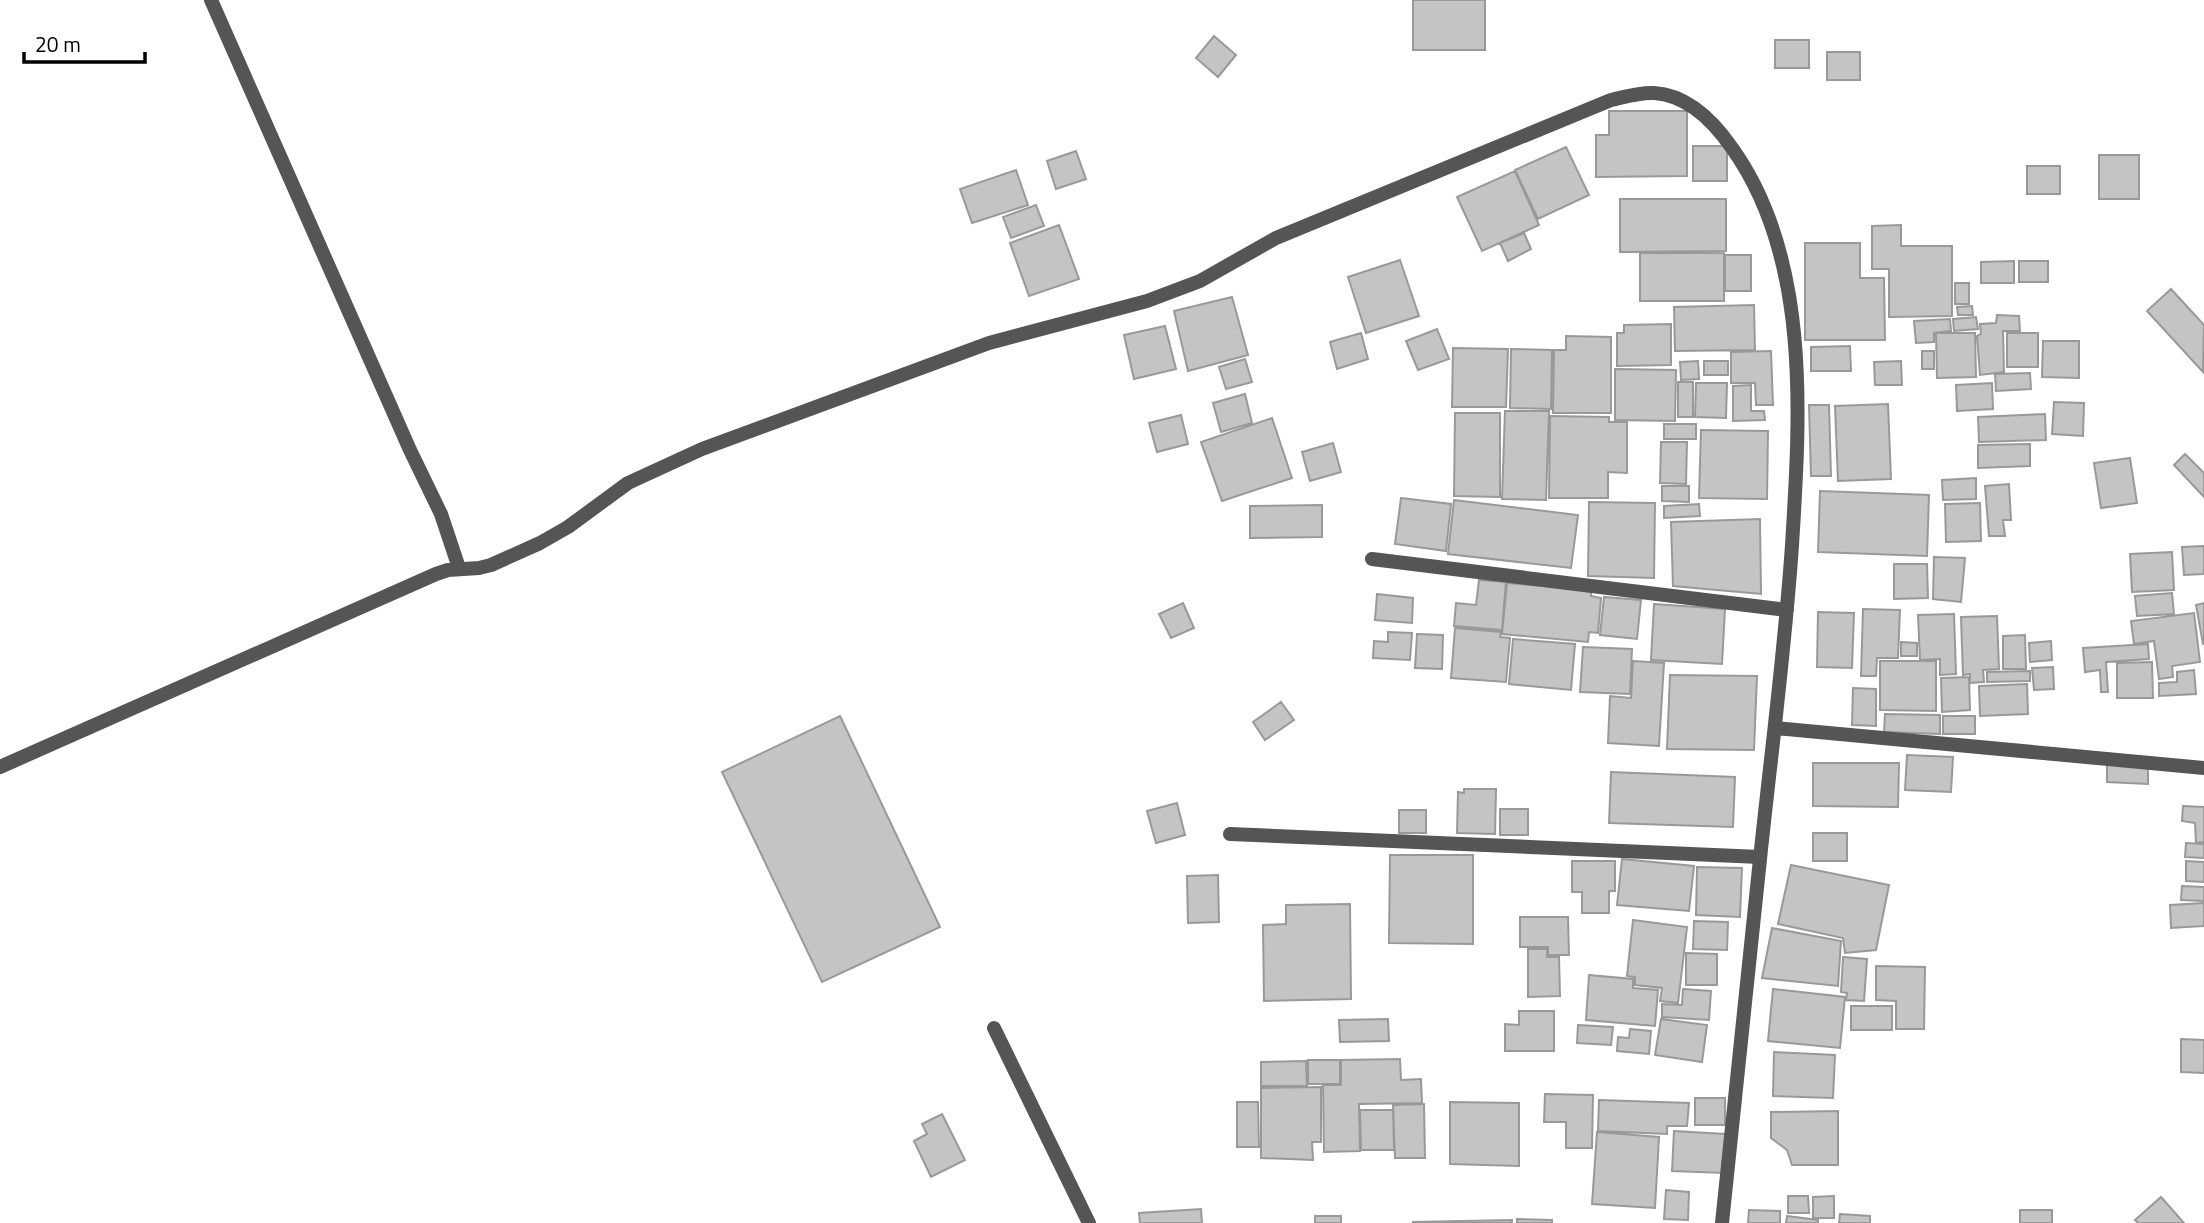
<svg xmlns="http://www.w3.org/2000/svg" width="2204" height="1223" font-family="'Titillium Web',sans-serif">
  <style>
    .building { fill: #c4c4c4; stroke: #999; stroke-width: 2 }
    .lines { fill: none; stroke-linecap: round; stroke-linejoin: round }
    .service { stroke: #555; stroke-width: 14 }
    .minor { stroke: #555; stroke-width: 14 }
  </style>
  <rect width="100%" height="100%" fill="#fff"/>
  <path class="building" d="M1413 0H1485V50H1413Z
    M1214 36 1236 55 1218 77 1196 58Z
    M1775 40H1809V68H1775Z
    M1827 52H1860V80H1827Z
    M1609 111H1687V176L1596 177V135H1609Z
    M1693 146H1727V181H1693Z
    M1566 147 1589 195 1538 219 1515 170Z
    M1076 151 1086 179 1056 189 1047 161Z
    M2099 155H2139V199H2099Z
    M2027 166H2060V194H2027Z
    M1016 170 1028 205 972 223 960 189Z
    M1515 171 1539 225 1482 251 1457 197Z
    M1620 199H1726V251L1620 252Z
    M1036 205 1044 226 1011 238 1003 217Z
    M1059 225 1079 279 1029 296 1010 243Z
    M1901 225V246H1952V316L1889 317V269H1872V226Z
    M1524 233 1531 249 1508 261 1500 243Z
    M1805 243H1860V278H1884L1885 340H1805Z
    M1640 253H1724V301H1640Z
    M1725 255H1751V291H1725Z
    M1400 260 1419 316 1366 333 1348 277Z
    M2014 261V283H1981V262Z
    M2019 261H2048V282H2019Z
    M1955 283H1969V304H1955Z
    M2171 289 2204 325 2203 372 2147 311Z
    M1232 297 1248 355 1188 371 1174 311Z
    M1754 305 1755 350 1675 351 1674 307Z
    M1972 306 1973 315H1958L1957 307Z
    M1997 315 2019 316 2020 331H2003L2004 372 1980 375 1977 336 1981 334 1980 324 1996 323Z
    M1976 317 1978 329 1954 331 1953 319Z
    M1950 319 1951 331 1934 333V342L1916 343 1914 321Z
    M1671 324V365L1617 366V333H1624V325Z
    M1165 326 1176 369 1134 379 1124 335Z
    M1437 329 1449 359 1418 370 1406 341Z
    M1361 333 1368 359 1337 369 1330 342Z
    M1936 333H1975L1976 377 1937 378Z
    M2007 333H2038V367H2007Z
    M1566 336 1611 337V413H1553L1554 350H1566Z
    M2043 341H2079V378L2042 377Z
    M1850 346 1851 371H1811V347Z
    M1453 348 1508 349 1506 407H1452Z
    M1511 349 1552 350 1551 409 1510 408Z
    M1771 351 1773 405H1756L1755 383H1731V352Z
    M1922 351H1934V369H1922Z
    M1245 359 1252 382 1226 389 1219 367Z
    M1698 361 1699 379 1681 380 1680 362Z
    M1704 361H1728V375H1704Z
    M1901 361 1902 385H1875L1874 362Z
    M1615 369 1676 370 1675 421 1615 420Z
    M2030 373 2031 389 1996 391 1995 374Z
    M1678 382H1693V417H1678Z
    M1696 383H1727L1726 418 1695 417Z
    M1992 383 1993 409 1957 411 1956 385Z
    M1751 385V411H1764L1765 420 1733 421V386Z
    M1245 394 1252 423 1221 432 1213 403Z
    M2054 402 2084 403 2083 436 2052 434Z
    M1888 404 1891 479 1838 481 1835 406Z
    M1809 405H1829L1831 476H1811Z
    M1505 411H1549L1546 500 1502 499Z
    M1455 413H1500V497L1454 496Z
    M2045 414 2046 440 1979 442 1978 417Z
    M1181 415 1188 444 1157 452 1149 423Z
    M1550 416 1609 417V422H1627V473L1608 472V498H1549Z
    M1272 418 1292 478 1222 501 1201 442Z
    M1664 424H1696V439H1664Z
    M1701 430 1768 431 1767 499 1699 498Z
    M1661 442H1687L1686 484 1660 483Z
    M1333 443 1341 472 1310 481 1302 452Z
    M2030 444V466L1978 468V445Z
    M2185 454 2204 473V497L2174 465Z
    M2130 458 2137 503 2101 508 2094 463Z
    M1976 478V499L1943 500 1942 480Z
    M2009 484 2011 520H2003L2005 536H1989L1985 486Z
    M1662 486H1689V502L1662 501Z
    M1820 491 1929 495 1927 556 1818 552Z
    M1401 498 1451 504 1446 551 1395 544Z
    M1454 500 1578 515 1571 568 1448 554Z
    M1589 502 1655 503 1654 578 1588 576Z
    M1980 503 1981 541 1946 542 1945 504Z
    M1699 504 1700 516 1664 518V506Z
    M1322 505V537L1250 538V506Z
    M1760 519 1761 594 1673 586 1671 522Z
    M2204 546V574L2184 575 2182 547Z
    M2172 552 2174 590 2132 592 2130 554Z
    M1934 557 1965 558 1961 602 1933 599Z
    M1894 564H1927L1928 598 1894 599Z
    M1479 580 1506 582 1502 630 1454 626 1456 603 1476 605Z
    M1507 583 1591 590V596L1601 598 1598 633 1589 632 1588 642 1502 634Z
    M2172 593 2174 614 2137 616 2135 596Z
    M1377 594 1413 598 1412 623 1375 620Z
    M1604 597 1641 600 1637 639 1600 635Z
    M1183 603 1194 628 1171 638 1159 614Z
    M2204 603V644H2203L2196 605Z
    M1654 604 1725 609 1722 664 1651 660Z
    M1863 609 1900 610 1898 658H1877L1876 676H1861Z
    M1818 612 1854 613 1852 668 1817 667Z
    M2194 613 2200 662 2172 666 2173 677 2159 679 2154 641 2134 644 2131 621Z
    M1954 614 1956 674 1940 675V659L1920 660 1918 615Z
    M1997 616 1999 669 1983 670 1984 682 1970 683V674L1963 675 1961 617Z
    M1455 628 1501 632 1500 637 1510 638 1506 682 1451 678Z
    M1388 632 1412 633 1410 660 1373 658 1374 641 1388 642Z
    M1417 634 1443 635 1442 669 1415 668Z
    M2025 635 2026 669H2003V636Z
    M1513 639 1575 644 1571 690 1509 684Z
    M2051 641 2052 660 2030 662 2029 643Z
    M1901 642 1917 643V656H1901Z
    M2148 644 2149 659 2106 662 2108 692H2101L2100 670 2085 672 2083 648Z
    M1583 647 1632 649 1630 694 1580 692Z
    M1633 661 1664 663 1659 746 1608 743 1610 696 1631 698Z
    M1880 661H1936V711L1880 710Z
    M2152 662 2153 698H2117V663Z
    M2053 667 2054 689 2034 690 2032 668Z
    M2194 670 2196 694 2159 696V683L2177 682V672Z
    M2030 671V681L1987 682V672Z
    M1670 675 1757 676 1754 750 1667 749Z
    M1969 677 1970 710 1942 712 1941 678Z
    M2027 684 2028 714 1980 716 1979 686Z
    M1853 688 1876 689V726L1852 725Z
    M1281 702 1294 720 1265 740 1253 722Z
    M1885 714 1940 715V734L1884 732Z
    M840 716 940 927 822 982 722 772Z
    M1943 716H1975V734H1943Z
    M1907 755 1953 757 1951 792 1905 790Z
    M1813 763H1899L1898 807 1813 806Z
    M2107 764 2148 766V784L2107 782Z
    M1611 772 1735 777 1733 827 1609 823Z
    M1464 789H1496L1495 834 1457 833 1458 792 1464 793Z
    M1177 803 1185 835 1156 843 1147 811Z
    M2183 806 2204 807V842L2196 843 2195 823 2182 821Z
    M1500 809H1528V835H1500Z
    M1399 810H1426V833H1399Z
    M1813 833H1847V861H1813Z
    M2186 843 2204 844V858L2185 857Z
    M1390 855H1473V944L1389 943Z
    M1622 859 1694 866 1689 911 1617 905Z
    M1572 861H1615V891H1609V913H1582V892H1572Z
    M2186 861 2204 862V882L2186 881Z
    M1791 865 1889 885 1876 950 1845 953 1843 938 1778 924Z
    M1697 867 1742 868 1740 917 1696 915Z
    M1218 875 1219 922 1188 923 1187 876Z
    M2182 886 2204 887V901L2181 900Z
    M2204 903V926L2171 928 2170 905Z
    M1350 904 1351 999 1264 1001 1263 925 1286 924V905Z
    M1520 917H1568L1569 955H1548V947H1520Z
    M1633 920 1687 927 1678 1003 1660 1001 1662 988 1635 985V977L1627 976Z
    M1694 921 1728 922 1727 950 1693 949Z
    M1772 928 1841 941 1838 986 1762 978Z
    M1528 949H1547V957H1559L1560 996 1528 997Z
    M1686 953 1717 954V985H1686Z
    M1843 957 1867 959 1864 1001 1846 1000 1847 993 1841 992Z
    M1876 966 1925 967 1924 1029H1896V1001L1876 1000Z
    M1589 975 1633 979V988L1658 990 1655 1026 1586 1020Z
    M1683 989 1711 991 1709 1020 1662 1017V1004L1682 1005Z
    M1773 989 1845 997 1840 1048 1768 1041Z
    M1851 1006H1892V1030H1851Z
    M1519 1011H1554V1051H1505V1024L1519 1025Z
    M1388 1019 1389 1041 1340 1042 1339 1020Z
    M1661 1019 1707 1025 1702 1062 1655 1055Z
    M1578 1025 1613 1027 1611 1045 1577 1043Z
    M1630 1029 1651 1031 1649 1054 1617 1051 1618 1037 1629 1038Z
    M2181 1039 2204 1040V1073L2181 1072Z
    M1774 1052 1835 1055 1833 1098 1773 1096Z
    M1400 1059 1401 1080 1421 1079 1422 1103 1359 1104 1360 1151 1324 1152 1323 1085H1341V1060Z
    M1308 1060H1340V1084H1308Z
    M1306 1061 1307 1086H1261V1062Z
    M1321 1087V1142H1312L1313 1160 1261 1158V1088Z
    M1545 1094 1593 1095 1592 1148H1566V1122H1544Z
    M1695 1098H1725V1125H1695Z
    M1599 1100 1689 1103 1687 1126H1667V1134L1598 1131Z
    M1237 1102H1258L1259 1147H1237Z
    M1450 1102 1519 1103V1166L1450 1164Z
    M1424 1104 1425 1158H1395L1393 1105Z
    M1360 1110H1393L1394 1150H1361Z
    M1838 1111V1165H1792L1787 1150 1771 1138V1112Z
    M942 1114 965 1160 931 1177 914 1141 927 1134 922 1124Z
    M1674 1131 1725 1134 1724 1173 1672 1171Z
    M1597 1132 1659 1137 1655 1208 1592 1204Z
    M1666 1190 1689 1192 1688 1220 1664 1219Z
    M1788 1196H1808L1809 1213H1788Z
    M1834 1196V1218H1813V1197Z
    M2161 1197 2184 1223H2138L2135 1220Z
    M1201 1209 1202 1223H1140L1139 1213Z
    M1749 1210 1780 1211V1223H1748Z
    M2020 1210H2052V1223H2020Z
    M1840 1214 1870 1216V1223H1839Z
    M1315 1216H1341V1223H1315Z
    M1787 1216 1818 1220V1223H1786Z
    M1517 1219 1552 1220V1223H1517Z
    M1512 1220V1223H1413V1222Z"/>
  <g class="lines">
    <path class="service" d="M994 1028 1089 1223"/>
    <path class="minor" d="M211 0 410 450 441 514 459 568
      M1372 559 1787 610
      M1776 728 2204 768
      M0 767 436 574 448 570 479 568 491 565 540 543 568 527 628 483 702 449 989 343 1147 301 1200 281 1276 238 1611 100C1625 97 1640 92 1654 93 1688 95 1714 122 1732 148 1811 258 1800 417 1792 545 1785 650 1771 754 1760 859 1747 980 1735 1102 1722 1223
      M1230 834 1760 857"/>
  </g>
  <path d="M24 52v10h121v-10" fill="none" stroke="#000000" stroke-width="3.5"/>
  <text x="35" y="52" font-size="21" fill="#000000" stroke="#ffffff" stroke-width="5" paint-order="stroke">20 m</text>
</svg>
